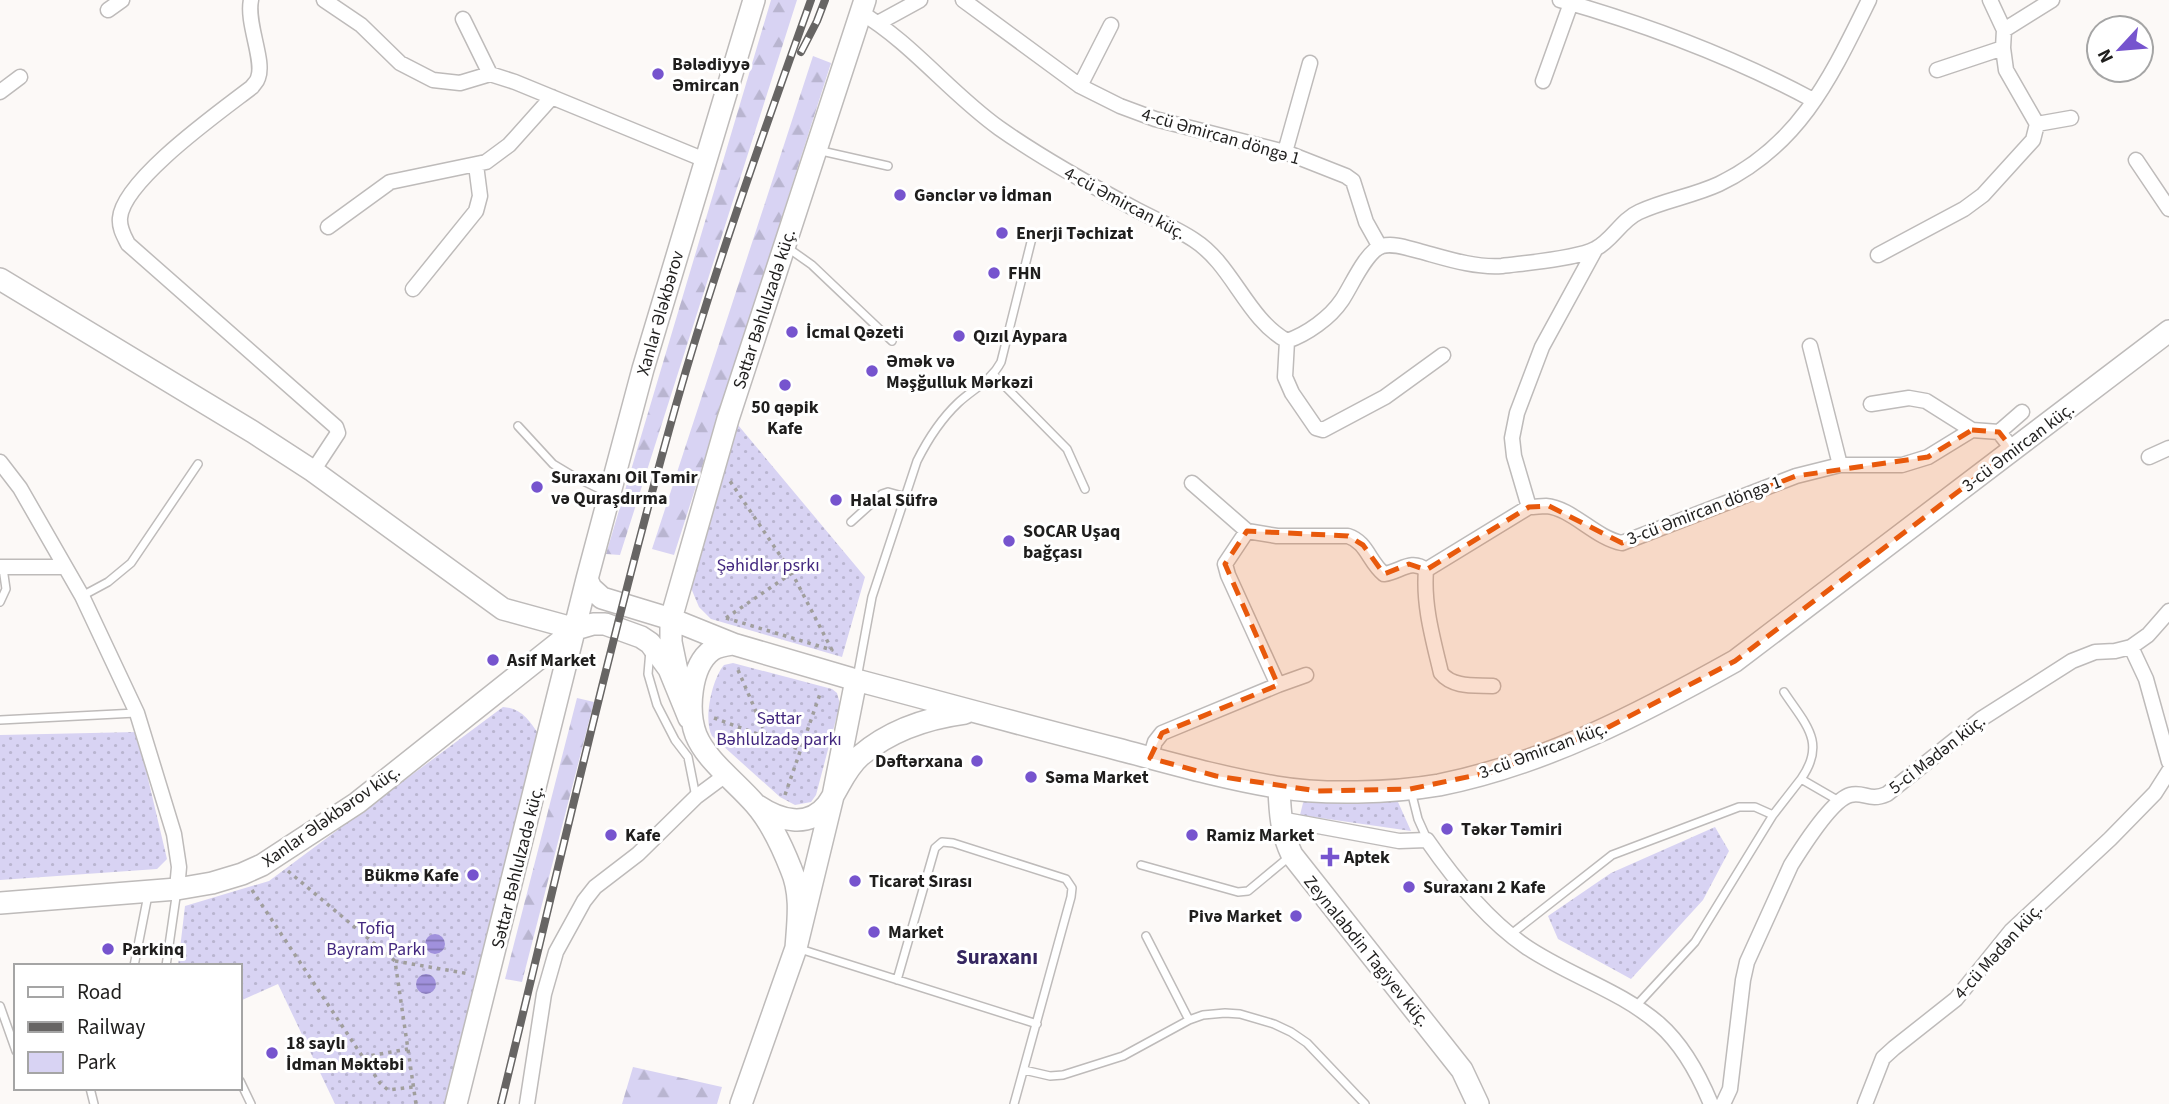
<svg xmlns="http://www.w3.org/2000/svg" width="2169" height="1104" font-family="'Source Sans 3',sans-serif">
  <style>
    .green { fill: url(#green-dots) }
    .forest { fill: url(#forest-firs) }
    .water { fill: url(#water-rules) }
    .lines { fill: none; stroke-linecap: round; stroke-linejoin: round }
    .lane-casing { stroke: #bebbba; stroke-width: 10 }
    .street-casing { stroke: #bebbba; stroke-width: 17 }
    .secondary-casing { stroke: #bebbba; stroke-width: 24 }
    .path { stroke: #a09e9c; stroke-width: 3.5; stroke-dasharray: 3.5 5; stroke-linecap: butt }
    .lane { stroke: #fff; stroke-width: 7 }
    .street { stroke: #fff; stroke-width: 14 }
    .secondary { stroke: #fff; stroke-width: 21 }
    .rail-casing { stroke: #676564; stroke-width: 8 }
    .rail { stroke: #fff; stroke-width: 5; stroke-dasharray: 16; stroke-linecap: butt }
    .marked { fill: #e8590c; fill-opacity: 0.2; stroke: #e8590c; stroke-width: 5; stroke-dasharray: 14 9; stroke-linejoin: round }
    .poi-dot { fill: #7654ce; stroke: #fff; stroke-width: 2.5 }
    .labels { text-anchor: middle; stroke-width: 6; stroke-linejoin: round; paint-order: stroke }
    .poi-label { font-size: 18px; font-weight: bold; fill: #1f1e1d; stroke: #fff; text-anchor: start }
    .street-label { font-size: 18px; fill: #1f1e1d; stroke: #fff }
    .park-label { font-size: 18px; fill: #43287f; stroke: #fff }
    .quarter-label { font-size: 21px; font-weight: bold; fill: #352660; stroke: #fff }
  </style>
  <defs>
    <pattern id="green-dots" width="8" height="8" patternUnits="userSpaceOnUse" patternTransform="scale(1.75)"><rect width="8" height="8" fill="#d8d3f3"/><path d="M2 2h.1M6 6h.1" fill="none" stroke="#b9b5d0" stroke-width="1.8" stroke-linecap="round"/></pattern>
    <pattern id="forest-firs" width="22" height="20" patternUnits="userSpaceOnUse" patternTransform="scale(1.75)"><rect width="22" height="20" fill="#d8d3f3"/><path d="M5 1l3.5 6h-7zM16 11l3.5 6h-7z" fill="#b9b5d0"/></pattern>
    <pattern id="water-rules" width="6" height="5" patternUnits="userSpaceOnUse" patternTransform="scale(1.75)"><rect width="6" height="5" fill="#a091dc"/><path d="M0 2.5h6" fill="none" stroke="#8276b2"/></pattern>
  </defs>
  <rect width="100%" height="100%" fill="#fcf9f7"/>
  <path class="green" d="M738 425 865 577 842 657 711 619 699 607 691 588Z
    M733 663 832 689 837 693 840 704 816 795 811 802 795 805 780 797 712 736C703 720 712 679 724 665Z
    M503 707C521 708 530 721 539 735L444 1104H335L278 984 240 1001V966H178L185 906 269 881Z
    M137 732 167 859 157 869 0 880V735Z
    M1304 799 1398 802 1411 831 1300 815Z
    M1715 827 1729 851 1703 900 1631 979 1558 939 1548 916 1611 873Z"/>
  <path class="forest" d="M771 0H797L620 555 606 554Z
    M813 56 831 63 674 555 652 549Z
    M577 698 594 702 522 982 505 979Z
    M633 1067 722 1087 717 1104H622Z"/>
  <path class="water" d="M425 944a10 10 0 1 1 20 0a10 10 0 1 1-20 0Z
    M416 984a10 10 0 1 1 20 0a10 10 0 1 1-20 0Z"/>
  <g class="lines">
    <g class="lane-casing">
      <path id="lane" d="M817 150 888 166
        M788 248 812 265 892 341
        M994 375 1067 449 1085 489
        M518 426 553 464 573 476 606 492
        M851 522 882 494 888 492 906 497
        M82 596 108 582 131 563 198 464
        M0 602 6 589 3 568
        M650 650 648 674 657 705 675 740 688 757 696 797
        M857 678 872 597 917 461C928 439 940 420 958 403 973 389 991 381 1001 362L1032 238
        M1784 692C1805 724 1827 742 1801 779
        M0 720 136 713
        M1411 791 1418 819 1427 839
        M1141 865 1238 892 1248 891 1289 857
        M1510 935 1612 855 1739 807H1755L1773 815
        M1146 936 1189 1020
        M800 949 1037 1024
        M134 966 148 895
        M166 966 177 890
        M897 980 935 848 942 842 953 843 1066 879 1072 888 1071 897 1014 1104
        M0 1006 16 1051
        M1636 1006 1695 942 1773 815 1801 779 1839 801
        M1024 1070 1050 1076 1063 1075 1123 1056 1189 1020 1203 1015 1225 1013 1240 1014 1274 1024 1291 1032 1307 1043 1365 1104
        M240 1081 251 1104
        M90 1088 94 1104"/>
    </g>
    <g class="street-casing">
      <path id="street" d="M251 0C246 23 265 61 258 78 257 82 254 84 252 87 221 111 123 180 120 218 119 228 124 236 128 244L336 427 338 433 313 471
        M324 0 361 25 400 63 433 80 460 83 490 74 515 82 705 160
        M963 0 1080 86 1120 106 1155 119 1285 152 1346 176 1353 181 1366 222 1380 247
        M1560 0C1648 25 1733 57 1813 100
        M108 10 122 0
        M860 12C912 43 950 93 999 128 1043 159 1090 185 1137 210 1156 220 1176 228 1194 240 1233 265 1246 318 1287 341 1307 334 1330 318 1342 300 1351 287 1366 251 1382 246 1394 243 1407 248 1419 251 1445 258 1474 268 1502 266 1524 263 1576 259 1595 249 1612 241 1621 220 1639 212 1665 200 1693 196 1719 184 1800 145 1831 77 1869 0
        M463 19 490 74
        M878 23 920 0
        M2004 30 2052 0
        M1937 70 2003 48
        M1543 81 1571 3
        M1080 86 1111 25
        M0 92 20 77
        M2037 124 2071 118
        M1285 152 1310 63
        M2136 160 2169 209
        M328 227 390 182 486 162 509 145 552 97
        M1878 255 1964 209 1983 195 2033 140 2037 124 2006 70 2003 48 2004 30 1990 0
        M413 289 476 211 480 196 476 165
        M1287 341 1285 377 1292 393 1316 428 1323 430 1385 397 1443 355
        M1810 346 1840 465
        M1871 404 1909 398 1926 401 1972 430
        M1999 432 2022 412
        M2149 457 2169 448
        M0 462 20 488 82 596 137 713 174 834 179 867 177 889
        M1192 483 1247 531
        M1529 507 1514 456 1512 438 1517 413 1542 347 1595 250
        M0 567H64
        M1426 570C1423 605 1433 639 1441 673 1453 688 1475 685 1493 686
        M2131 647 2146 679 2169 762
        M1278 685 1306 675
        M1150 758 1155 742 1162 733 1278 685 1228 575 1225 564 1247 531 1277 536H1348C1367 542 1369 562 1384 574 1400 572 1411 558 1426 570L1529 507C1535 507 1541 506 1546 506 1572 508 1595 538 1622 543L1796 476 1840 465H1902L1928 457 1972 430 1999 432 2013 450
        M1280 819 1399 841 1427 840C1454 879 1486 919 1525 946 1567 975 1620 990 1659 1024 1683 1045 1699 1075 1711 1104
        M527 1104 544 994 556 952 584 901 595 887 638 854 696 797 727 774
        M1723 1104 1730 1089 1743 980 1747 962 1791 865C1801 849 1832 800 1850 795 1864 791 1869 802 1887 794L1981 719 2072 661 2095 652 2115 651 2131 647 2148 635 2169 611
        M1865 1104 1883 1058 1894 1048 1956 999 2011 931 2110 839 2155 793 2169 771"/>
    </g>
    <g class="secondary-casing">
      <path id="secondary" d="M0 279 253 432 313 471 503 609 576 629 593 624H605L641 637 650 643 669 669 689 718
        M587 579 591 588 602 598 671 619 733 644
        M677 671 671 642V619L728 419 865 0
        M856 680C943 703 1030 727 1117 749 1170 763 1222 778 1276 787 1323 795 1392 793 1439 785 1545 764 1642 713 1735 661L2169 331
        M1279 788C1280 813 1281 832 1292 855L1462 1070 1478 1104
        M758 806C779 820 808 829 827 805 839 789 844 770 860 756 889 731 928 718 965 713
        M0 903 177 889 212 883 242 874 262 865 357 803 576 629
        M456 1104 587 579 643 369 754 0
        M741 1104 796 948 833 796 856 680 733 644C726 645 718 646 712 650 690 666 687 711 696 735 706 760 737 783 755 804 771 822 782 846 791 869 802 894 798 921 796 948"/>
    </g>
    <path class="path" d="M726 618 792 573 730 481
      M726 618 832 650 792 573
      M738 670 767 737
      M714 718 801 750
      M785 795 821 691
      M288 871 395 961 416 1104
      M252 890 380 1083 388 1090 413 1087
      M395 961 470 974
      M363 1057 408 1049"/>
    <use href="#lane" class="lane"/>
    <use href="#street" class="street"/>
    <use href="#secondary" class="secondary"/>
    <g class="rail-casing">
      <path id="rail" d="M801 52 817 21 825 0
        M501 1104C558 871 611 636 676 405 715 268 763 134 811 0"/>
    </g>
    <use href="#rail" class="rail"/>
  </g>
  <path class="marked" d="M1972 430 1999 432 2013 450 1735 661 1605 729 1491 772 1410 789 1318 791 1216 776 1150 758 1162 733 1278 685 1225 564 1247 531 1348 536 1363 545 1384 574 1409 564 1426 570 1529 507 1549 506 1622 543 1796 476 1928 457Z"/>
  <g class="poi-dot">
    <circle cx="658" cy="74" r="7"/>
    <circle cx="900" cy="195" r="7"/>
    <circle cx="1002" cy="233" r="7"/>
    <circle cx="994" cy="273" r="7"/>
    <circle cx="792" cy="332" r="7"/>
    <circle cx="959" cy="336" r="7"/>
    <circle cx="872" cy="371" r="7"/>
    <circle cx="785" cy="385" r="7"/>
    <circle cx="537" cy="487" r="7"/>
    <circle cx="836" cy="500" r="7"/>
    <circle cx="1009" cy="541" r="7"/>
    <circle cx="493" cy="660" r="7"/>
    <circle cx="977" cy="761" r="7"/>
    <circle cx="1031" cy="777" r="7"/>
    <circle cx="1447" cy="829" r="7"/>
    <circle cx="611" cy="835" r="7"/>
    <circle cx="1192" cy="835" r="7"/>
    <path d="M1326.5 846.5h7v7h7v7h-7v7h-7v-7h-7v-7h7z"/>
    <circle cx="473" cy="875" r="7"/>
    <circle cx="855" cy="881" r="7"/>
    <circle cx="1409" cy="887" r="7"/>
    <circle cx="1296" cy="916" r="7"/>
    <circle cx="874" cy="932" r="7"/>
    <circle cx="108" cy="949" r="7"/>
    <circle cx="272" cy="1053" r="7"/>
  </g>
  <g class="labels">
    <g class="poi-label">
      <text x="672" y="70">Bələdiyyə<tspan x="672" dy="21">Əmircan</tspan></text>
      <text x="914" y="201">Gənclər və İdman</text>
      <text x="1016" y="239">Enerji Təchizat</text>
      <text x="1008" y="279">FHN</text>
      <text x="806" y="338">İcmal Qəzeti</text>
      <text x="973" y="342">Qızıl Aypara</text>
      <text x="886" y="367">Əmək və<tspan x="886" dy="21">Məşğulluk Mərkəzi</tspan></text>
      <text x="785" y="413" text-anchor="middle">50 qəpik<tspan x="785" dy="21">Kafe</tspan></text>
      <text x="551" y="483">Suraxanı Oil Təmir<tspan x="551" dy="21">və Quraşdırma</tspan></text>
      <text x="850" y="506">Halal Süfrə</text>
      <text x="1023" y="537">SOCAR Uşaq<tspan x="1023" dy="21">bağçası</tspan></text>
      <text x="507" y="666">Asif Market</text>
      <text x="963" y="767" text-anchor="end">Dəftərxana</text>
      <text x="1045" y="783">Səma Market</text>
      <text x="1461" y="835">Təkər Təmiri</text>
      <text x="625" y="841">Kafe</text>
      <text x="1206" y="841">Ramiz Market</text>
      <text x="1344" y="863">Aptek</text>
      <text x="459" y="881" text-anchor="end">Bükmə Kafe</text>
      <text x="869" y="887">Ticarət Sırası</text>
      <text x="1423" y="893">Suraxanı 2 Kafe</text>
      <text x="1282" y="922" text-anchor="end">Pivə Market</text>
      <text x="888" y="938">Market</text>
      <text x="122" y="955">Parkinq</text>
      <text x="286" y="1049">18 saylı<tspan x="286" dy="21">İdman Məktəbi</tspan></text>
    </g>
    <g class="street-label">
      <text transform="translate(1221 136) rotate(16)" y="6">4-cü Əmircan döngə 1</text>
      <text transform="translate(1125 203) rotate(28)" y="6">4-cü Əmircan küç.</text>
      <text transform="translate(764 309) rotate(-72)" y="6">Səttar Bəhlulzadə küç.</text>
      <text transform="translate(660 313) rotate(-74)" y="6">Xanlar Ələkbərov</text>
      <text transform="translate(2018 447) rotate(-37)" y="6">3-cü Əmircan küç.</text>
      <text transform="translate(1704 510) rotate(-21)" y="6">3-cü Əmircan döngə 1</text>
      <text transform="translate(1543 750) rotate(-20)" y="6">3-cü Əmircan küç.</text>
      <text transform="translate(1937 754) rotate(-38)" y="6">5-ci Mədən küç.</text>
      <text transform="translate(331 816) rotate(-35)" y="6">Xanlar Ələkbərov küç.</text>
      <text transform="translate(517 867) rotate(-76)" y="6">Səttar Bəhlulzadə küç.</text>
      <text transform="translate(1367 951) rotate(51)" y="6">Zeynalabdin Tagiyev küç.</text>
      <text transform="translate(1998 951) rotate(-48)" y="6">4-cü Mədən küç.</text>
    </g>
    <g class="park-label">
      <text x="768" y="571">Şəhidlər psrkı</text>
      <text x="779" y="724">Səttar<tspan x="779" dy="21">Bəhlulzadə parkı</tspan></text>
      <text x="376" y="934">Tofiq<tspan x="376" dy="21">Bayram Parkı</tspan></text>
    </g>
    <g class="quarter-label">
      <text x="997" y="964">Suraxanı</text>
    </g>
  </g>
  <rect x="14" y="964" width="228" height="126" fill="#ffffff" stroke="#a5a5a5" stroke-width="2"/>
  <rect x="28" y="987" width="35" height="10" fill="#ffffff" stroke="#a5a5a5" stroke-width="2"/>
  <text x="77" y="999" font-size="21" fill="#1f1e1d">Road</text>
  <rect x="28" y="1022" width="35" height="10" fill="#676564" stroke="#a5a5a5" stroke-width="2"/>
  <text x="77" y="1034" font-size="21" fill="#1f1e1d">Railway</text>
  <rect x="28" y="1052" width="35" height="21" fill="#d8d3f3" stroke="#a5a5a5" stroke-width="2"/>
  <text x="77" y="1069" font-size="21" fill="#1f1e1d">Park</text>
  <g transform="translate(2120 49) rotate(244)"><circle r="33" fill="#ffffff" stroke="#a5a5a5" stroke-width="2"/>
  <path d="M0-5L12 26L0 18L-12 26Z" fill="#7654ce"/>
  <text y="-10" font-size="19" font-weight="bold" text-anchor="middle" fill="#1f1e1d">N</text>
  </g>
</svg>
